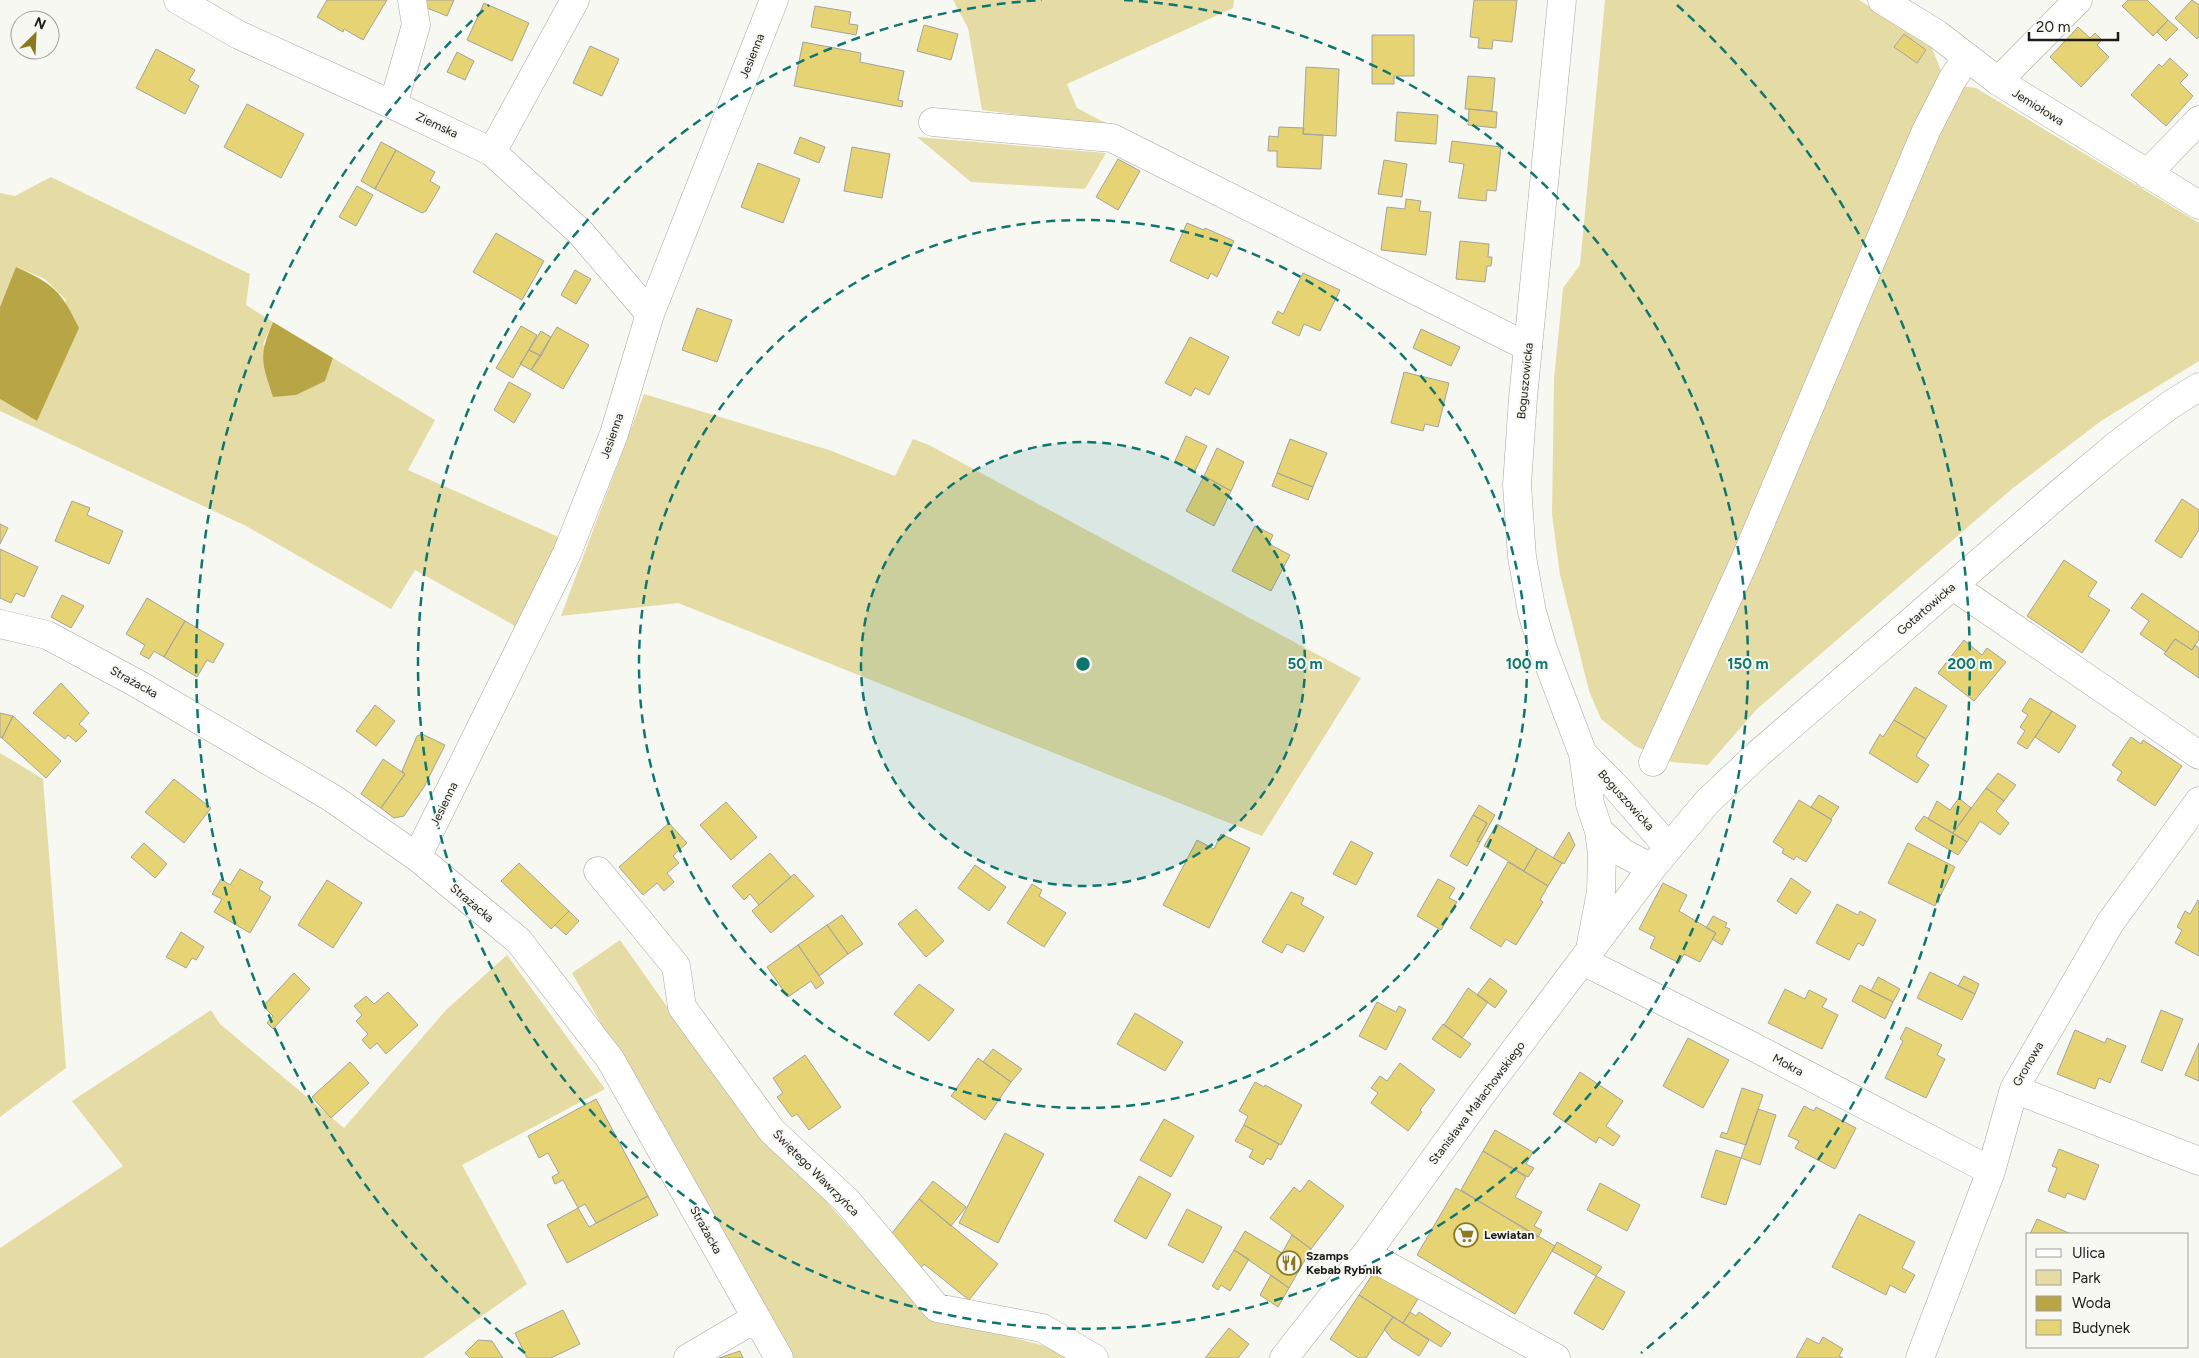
<svg xmlns="http://www.w3.org/2000/svg" width="2199" height="1358" font-family="Figtree,sans-serif">
  <style>
    .green { fill: #e5dba4 }
    .water { fill: #b8a646 }
    .building { fill: #e6d374; stroke: #a3a39f }
    .lines { fill: none; stroke-linecap: round; stroke-linejoin: round }
    .street-casing { stroke: #a6a5a1; stroke-width: 29 }
    .secondary-casing { stroke: #a6a5a1; stroke-width: 29 }
    .street { stroke: #fff; stroke-width: 28 }
    .secondary { stroke: #fff; stroke-width: 28 }
    .ring { fill: none; stroke: #0f766e; stroke-width: 2.5; stroke-dasharray: 9 6 }
    .labels { text-anchor: middle; stroke-width: 4; stroke-linejoin: round; paint-order: stroke }
    .street-label { font-size: 12px; fill: #1c1b1a; stroke: #f8f8f3 }
    .poi-label { font-size: 12px; font-weight: bold; fill: #1c1b1a; stroke: #f8f8f3; text-anchor: start }
    .centre { fill: #0f766e; stroke: #f8f8f3; stroke-width: 2.5 }
    .ring-label { font-size: 15px; text-anchor: middle; font-weight: bold; fill: #0f766e; stroke: #f8f8f3; stroke-width: 4; stroke-linejoin: round; paint-order: stroke }
  </style>
  <rect width="100%" height="100%" fill="#f8f8f3"/>
  <path class="green" d="M953 0H1234L1233 8 1067 84 1077 108 1115 128 982 110 968 28Z
    M1605 0H1859L1931 46 1942 73 1960 86 1976 88 2199 223V361L2101 421 2013 488 1757 709 1708 765 1671 762 1635 746 1601 719 1589 691 1560 575 1552 515 1554 379 1563 288 1580 265Z
    M917 137 1106 153 1085 189 971 182Z
    M51 177 250 274 246 305 273 322 263 344 325 381 333 358 435 420 408 470 563 539 517 627 415 570 391 609 246 526 0 411V399L37 421 66 300 45 279 17 267 0 307V193L15 196Z
    M644 394 829 450 895 476 913 439 929 445 1361 678 1262 836 678 603 561 616Z
    M0 753 43 779 66 1068 0 1117Z
    M620 940 728 1093 928 1314 1052 1348 1068 1358H793L572 973Z
    M507 955 605 1089 462 1165 527 1284 423 1358H0V1248L123 1166 72 1101 211 1010 220 1024 344 1128 446 1010Z"/>
  <path class="water" d="M16 267C54 284 61 291 79 328L37 421 0 399V307Z
    M273 322 333 358 325 381 296 395 273 397C262 363 258 357 273 322Z"/>
  <path class="building" d="M327 0H387L363 40 344 29 343 32 317 17Z
    M425 0H454L447 16 422 6Z
    M1474 0H1517L1512 42 1493 40 1492 49 1478 48 1479 38 1470 37Z
    M2128 0H2147L2168 20 2153 36 2122 6Z
    M2192 0 2199 5V37L2197 39 2175 18Z
    M484 3 529 23 512 61 467 40Z
    M815 6 851 12 849 24 858 25 856 35 811 27Z
    M2168 20 2178 29 2166 41 2157 32Z
    M924 25 958 34 951 60 917 51Z
    M2078 27 2090 38 2095 33 2102 40 2097 45 2109 57 2081 87 2050 57Z
    M1904 34 1926 50 1917 63 1894 47Z
    M1372 35H1414V76H1394V84H1372Z
    M803 42 861 53 860 62 904 71 898 100 903 101 902 107 794 86Z
    M590 46 619 59 602 96 573 83Z
    M156 49 195 70 189 80 199 86 185 114 136 88Z
    M457 52 474 61 465 80 447 72Z
    M2170 58 2188 75 2180 83 2193 96 2166 126 2131 95 2159 64 2162 67Z
    M1306 67 1339 69 1336 136 1303 134Z
    M1468 76 1495 78 1492 111 1465 109Z
    M247 104 304 134 281 178 224 147Z
    M1469 109 1497 112 1496 128 1468 125Z
    M1397 112 1438 115 1436 144 1395 141Z
    M1279 127 1304 128 1303 134 1323 135 1321 169 1277 167V151H1268L1269 136 1278 137Z
    M800 137 825 147 819 163 794 153Z
    M1452 141 1501 147 1496 191 1487 190 1486 201 1458 198 1464 164 1449 162Z
    M381 142 396 150 375 189 361 181Z
    M852 147 890 154 882 198 844 191Z
    M396 150 435 172 430 181 440 187 426 211 422 213 375 189Z
    M1118 159 1140 171 1118 210 1096 197Z
    M1384 160 1407 164 1402 197 1378 194Z
    M758 163 800 179 783 223 741 207Z
    M357 186 373 195 356 226 339 217Z
    M1406 199 1421 201 1419 211 1431 212 1426 255 1381 250 1387 207 1405 209Z
    M1187 223 1204 230 1205 228 1234 241 1217 277 1211 273 1208 279 1170 261Z
    M496 233 544 261 522 300 473 272Z
    M1460 241 1489 244 1488 257H1492L1491 266H1487L1485 282 1456 279Z
    M575 270 591 279 576 304 561 295Z
    M1303 273 1340 290 1320 331 1304 324 1299 336 1272 323 1278 311 1283 314Z
    M697 308 732 320 717 362 682 350Z
    M521 326 537 335 513 378 496 368Z
    M557 327 589 345 563 389 531 370Z
    M1421 329 1460 347 1451 366 1413 348Z
    M541 331 551 337 541 356 529 350Z
    M1190 337 1229 357 1209 395 1195 388 1191 396 1165 383Z
    M529 350 541 356 531 370 520 364Z
    M1404 372 1449 383 1438 427 1425 424 1423 431 1391 423Z
    M509 382 531 394 514 423 494 410Z
    M1186 436 1207 446 1195 471 1175 461Z
    M1290 439 1327 453 1313 487 1277 473Z
    M1217 448 1244 462 1231 491 1204 476Z
    M1277 473 1313 487 1308 500 1272 486Z
    M1204 476 1231 491 1214 526 1186 511Z
    M2182 499 2199 510V530L2181 558 2155 541Z
    M72 501 90 508 87 515 123 531 109 564 55 541Z
    M0 524 8 528 0 544Z
    M1255 526 1273 535 1269 544 1290 555 1271 591 1232 571Z
    M0 549 38 567 24 597 16 593 11 603 0 598Z
    M2064 560 2097 582 2088 596 2110 610 2082 653 2027 616Z
    M2142 593 2199 632V639L2192 650 2175 639 2166 652 2140 634 2149 621 2131 608Z
    M62 595 84 606 71 628 51 617Z
    M147 598 185 621 164 657 154 651 149 659 140 654 145 645 126 634Z
    M185 621 224 644 213 663 207 660 197 677 164 657Z
    M2175 639 2192 650 2195 645 2199 648V678L2164 654Z
    M1964 640 1982 655 1987 648 2006 662 1974 701 1938 673Z
    M61 683 89 713 79 724 87 731 76 742 68 735 65 739 33 713Z
    M1915 687 1947 706 1926 739 1894 720Z
    M2030 698 2052 711 2027 749 2017 743 2025 731 2020 727 2028 715 2022 711Z
    M375 705 395 721 376 746 356 731Z
    M2052 711 2076 726 2059 753 2035 737Z
    M0 713 13 716 2 738 0 737Z
    M13 716 61 761 46 778 2 738Z
    M1894 720 1926 739 1916 756 1929 765 1917 783 1869 753 1880 734 1883 737Z
    M422 734 445 745 424 787 404 816 394 818 381 808 405 774 402 771 417 736Z
    M2131 737 2141 744 2143 740 2182 766 2155 806 2117 780 2122 772 2112 765Z
    M383 759 405 774 381 808 361 794Z
    M1998 773 2016 785 2004 801 1986 788Z
    M174 779 211 808 184 843 145 812Z
    M1986 788 2004 801 1996 811 2009 823 2000 835 1980 821 1967 842 1953 833Z
    M1819 795 1839 807 1831 819 1811 807Z
    M1959 798 1971 808 1953 833 1928 819 1937 801 1950 810Z
    M1799 800 1832 820 1806 862 1796 856 1794 860 1782 853 1784 849 1773 842Z
    M726 802 757 837 731 860 700 825Z
    M1479 805 1495 815 1480 842 1477 841 1487 823 1473 815Z
    M1473 815 1487 823 1477 841 1480 842 1467 866 1450 856Z
    M1924 816 1967 842 1958 855 1916 830 1915 828Z
    M669 823 687 843 673 856 679 863 667 873 674 882 664 891 657 883 643 895 619 867Z
    M1497 824 1537 848 1524 871 1484 846Z
    M1569 832 1575 845 1564 864 1553 858Z
    M1221 834 1250 848 1209 928 1163 905 1197 840 1214 849Z
    M1351 841 1373 853 1356 885 1333 874Z
    M144 843 167 864 155 878 131 857Z
    M1908 843 1955 867 1935 906 1888 883Z
    M1537 848 1562 863 1548 886 1524 871Z
    M770 853 791 877 759 905 750 894 744 900 732 886Z
    M1508 862 1548 886 1540 900 1543 902 1516 945 1506 939 1501 947 1470 928Z
    M519 863 569 911 551 929 501 881Z
    M975 865 1006 887 989 911 958 888Z
    M240 869 263 882 259 889 271 897 250 933 214 912 222 899 212 894 221 879 230 885Z
    M794 874 814 896 771 933 752 911Z
    M1791 878 1811 892 1796 914 1777 901Z
    M1438 879 1455 888 1449 898 1457 902 1441 930 1417 916Z
    M327 880 362 903 333 948 298 925Z
    M1663 883 1687 895 1679 911 1716 933 1700 962 1684 954 1679 963 1650 948 1655 937 1639 929Z
    M1032 884 1042 890 1039 896 1066 913 1044 947 1007 923Z
    M1291 892 1304 898 1301 904 1324 917 1304 952 1287 944 1282 953 1262 942Z
    M2198 900 2199 901V956L2175 943 2182 930 2177 927 2185 911 2190 914Z
    M1837 904 1858 915 1860 911 1876 920 1863 946 1858 943 1849 960 1816 943Z
    M916 909 944 941 926 957 898 924Z
    M569 911 579 921 566 935 555 925Z
    M842 915 863 944 848 954 827 925Z
    M1713 916 1727 923 1725 927 1730 929 1722 945 1712 939 1716 933 1706 928Z
    M827 925 848 954 819 976 798 945Z
    M181 932 204 947 196 960 192 958 186 968 166 957Z
    M798 945 824 983 816 989 811 981 788 997 767 967Z
    M1930 972 1975 994 1962 1020 1917 998Z
    M294 973 310 989 273 1029 267 1023 273 1016 263 1006Z
    M1964 976 1979 984 1975 994 1958 986Z
    M1878 977 1900 989 1893 1002 1871 991Z
    M1490 978 1507 991 1495 1008 1477 995Z
    M919 984 954 1010 929 1041 894 1014Z
    M1860 985 1893 1002 1885 1019 1852 1001Z
    M1468 988 1488 1002 1462 1038 1444 1025Z
    M1785 989 1805 999 1809 990 1827 999 1822 1007 1838 1015 1822 1049 1768 1023Z
    M388 992 418 1025 386 1054 377 1043 370 1049 362 1040 368 1034 356 1021 362 1015 354 1006 366 996 374 1004Z
    M1377 1002 1396 1012 1399 1006 1406 1010 1386 1050 1359 1036Z
    M2161 1010 2183 1019 2162 1071 2141 1062Z
    M1135 1013 1183 1042 1165 1071 1117 1044Z
    M1443 1024 1471 1044 1460 1058 1432 1039Z
    M1906 1027 1942 1045 1937 1055 1945 1059 1926 1098 1885 1078 1903 1041 1900 1039Z
    M2075 1030 2105 1043 2107 1038 2126 1046 2110 1083 2099 1078 2095 1089 2057 1074Z
    M1688 1038 1729 1060 1703 1108 1663 1086Z
    M2199 1043V1081L2185 1075Z
    M993 1049 1022 1069 1011 1082 983 1062Z
    M805 1055 841 1107 809 1130 797 1114 792 1117 777 1097 783 1093 773 1078Z
    M978 1058 1011 1082 985 1120 951 1096Z
    M350 1062 369 1083 331 1118 312 1097Z
    M1400 1063 1435 1090 1420 1110 1422 1112 1408 1131 1371 1103 1378 1093 1371 1088 1380 1076 1387 1081Z
    M1580 1072 1623 1101 1606 1126 1620 1136 1613 1146 1599 1137 1596 1143 1553 1114Z
    M1255 1082 1264 1087 1265 1085 1302 1105 1281 1145 1244 1125 1248 1116 1239 1111Z
    M1742 1088 1763 1095 1746 1145 1720 1137 1722 1132 1727 1134Z
    M596 1099 648 1196 596 1223 585 1204 578 1208 563 1180 555 1184 552 1177 559 1173 548 1153 539 1158 528 1136Z
    M1804 1106 1814 1111 1816 1107 1856 1128 1835 1169 1795 1148 1799 1141 1788 1136Z
    M1758 1109 1776 1115 1760 1165 1741 1158Z
    M1164 1119 1194 1136 1171 1177 1140 1160Z
    M1244 1125 1279 1144 1271 1160 1267 1158 1263 1165 1249 1157 1253 1150 1235 1141Z
    M1495 1130 1533 1152 1526 1164 1534 1168 1528 1177 1483 1151Z
    M1005 1133 1044 1154 998 1243 959 1223Z
    M2059 1149 2099 1165 2085 1200 2067 1193 2065 1198 2048 1191 2057 1168 2052 1166Z
    M1716 1150 1741 1158 1726 1205 1701 1197Z
    M1483 1151 1526 1177 1515 1197 1542 1212 1534 1226 1542 1230 1538 1237 1461 1190Z
    M1139 1176 1171 1194 1146 1239 1114 1221Z
    M1309 1180 1344 1206 1311 1249 1270 1218 1294 1187 1300 1192Z
    M933 1181 966 1207 951 1226 919 1199Z
    M1600 1183 1640 1205 1627 1231 1587 1210Z
    M1456 1188 1555 1246 1515 1314 1417 1255Z
    M648 1196 658 1215 567 1263 547 1225 578 1208 589 1227Z
    M919 1199 998 1264 969 1300 924 1264 919 1270 885 1242Z
    M1187 1209 1222 1227 1203 1263 1168 1245Z
    M1859 1214 1915 1242 1902 1268 1915 1275 1905 1293 1890 1285 1886 1295 1832 1267Z
    M2037 1219 2071 1234H2030Z
    M1245 1231 1282 1253 1292 1235 1311 1249 1289 1288 1234 1250Z
    M1557 1242 1602 1267 1596 1276 1552 1251Z
    M1234 1250 1249 1259 1230 1291 1221 1285 1218 1290 1212 1286Z
    M1386 1254 1421 1294 1403 1323 1359 1295Z
    M1271 1275 1289 1288 1278 1307 1260 1295Z
    M1596 1276 1625 1292 1603 1330 1574 1313Z
    M1359 1295 1393 1317 1366 1358H1358L1330 1339Z
    M563 1310 580 1344 551 1358H527L515 1333Z
    M1410 1312 1416 1316 1419 1312 1451 1333 1441 1347 1403 1323Z
    M1393 1317 1429 1340 1419 1356 1392 1339 1384 1329Z
    M1229 1328 1249 1344 1238 1358H1205Z
    M1823 1337 1843 1349 1839 1356 1843 1358H1796L1807 1338 1819 1344Z
    M478 1340 492 1341 503 1358H470L465 1353Z
    M740 1351 743 1358H719Z"/>
  <g class="lines">
    <g class="street-casing">
      <path id="street" d="M178 0 239 35 393 105 492 152 580 232 650 314
        M1882 0 1937 34 1998 81 2199 205
        M1998 81 2078 0
        M393 105 416 25 412 0
        M933 122 1112 138 1528 347
        M492 152 575 0
        M2147 174 2199 120
        M1953 586 2199 755
        M0 624 47 635 138 684 332 798 417 857 519 941 610 1059 779 1358
        M1653 762 1744 562 1926 131 1952 80 1967 57
        M417 857 567 553 614 434 650 314 774 0
        M598 871 676 966 682 1007 772 1131 847 1201 937 1308 1042 1328 1094 1358
        M1583 961 1746 1043 1991 1171
        M2014 1089 2199 1161
        M1366 1254 1556 1358
        M688 1358 756 1318
        M1920 1358 1991 1171 2014 1089 2110 923 2199 801"/>
    </g>
    <g class="secondary-casing">
      <path id="secondary" d="M1562 0 1523 398 1517 485 1522 557 1532 612 1543 649 1583 754 1590 804 1599 831 1602 854 1601 892 1591 944
        M1583 754 1616 787 1668 847
        M1599 831 1623 853 1652 868
        M1284 1358 1366 1254 1478 1099 1652 868 1707 802 1758 754 2062 491 2118 444 2170 405 2199 387"/>
    </g>
    <use href="#street" class="street"/>
    <use href="#secondary" class="secondary"/>
  </g>
  <circle cx="1083" cy="664" r="222" fill="#0f766e" fill-opacity=".12"/>
  <g class="ring">
    <circle cx="1083" cy="664" r="222"/>
    <circle cx="1083" cy="664" r="444"/>
    <path d="M1124 0A665 665 0 1 1 1042 0"/>
    <path d="M525 1353A887 887 0 0 1 489 5M1677 5A887 887 0 0 1 1641 1353"/>
  </g>
  <defs>
    <g id="supermarket-ring" transform="scale(1.25)"><circle r="9.5" fill="#f8f8f3" stroke="#8a791e" stroke-width="1.5"/><path d="M-6-5.5h2.5l.6 2H6L4.5 2H-2.5L-4.4-4H-6ZM-1.5 3.2a1.3 1.3 0 1 0 .1 0ZM3 3.2a1.3 1.3 0 1 0 .1 0Z" fill="#8a791e"/></g>
    <g id="restaurant-ring" transform="scale(1.25)"><circle r="9.5" fill="#f8f8f3" stroke="#8a791e" stroke-width="1.5"/><path d="M-5-6h1v4h1v-4h1v4h1v-4h1v5L-1.5 .5V6h-2V.5L-5-1ZM5-6V6H3V1.5H1.5Q1.5-4 5-6Z" fill="#8a791e"/></g>
  </defs>
  <g fill-rule="evenodd">
    <use href="#supermarket-ring" x="1466" y="1235"/>
    <use href="#restaurant-ring" x="1289" y="1263"/>
  </g>
  <g class="labels">
    <g class="street-label">
      <text transform="translate(752 56) rotate(-68)" y="4">Jesienna</text>
      <text transform="translate(2038 107) rotate(32)" y="4">Jemiołowa</text>
      <text transform="translate(437 125) rotate(25)" y="4">Ziemska</text>
      <text transform="translate(1525 381) rotate(-84)" y="4">Boguszowicka</text>
      <text transform="translate(612 436) rotate(-71)" y="4">Jesienna</text>
      <text transform="translate(1926 609) rotate(-41)" y="4">Gotartowicka</text>
      <text transform="translate(134 682) rotate(29)" y="4">Strażacka</text>
      <text transform="translate(1626 800) rotate(48)" y="4">Boguszowicka</text>
      <text transform="translate(444 804) rotate(-64)" y="4">Jesienna</text>
      <text transform="translate(472 903) rotate(40)" y="4">Strażacka</text>
      <text transform="translate(2028 1064) rotate(-60)" y="4">Gronowa</text>
      <text transform="translate(1788 1065) rotate(28)" y="4">Mokra</text>
      <text transform="translate(1477 1103) rotate(-53)" y="4">Stanisława Małachowskiego</text>
      <text transform="translate(816 1173) rotate(45)" y="4">Świętego Wawrzyńca</text>
      <text transform="translate(706 1230) rotate(61)" y="4">Strażacka</text>
    </g>
    <g class="poi-label">
      <text x="1484" y="1239">Lewiatan</text>
      <text x="1306" y="1260">Szamps<tspan x="1306" dy="14">Kebab Rybnik</tspan></text>
    </g>
  </g>
  <circle cx="1083" cy="664" r="8" class="centre"/>
  <g class="ring-label">
    <text x="1305" y="669">50 m</text>
    <text x="1527" y="669">100 m</text>
    <text x="1748" y="669">150 m</text>
    <text x="1970" y="669">200 m</text>
  </g>
  <rect x="2026" y="1233" width="162" height="115" fill="#f8f8f3" stroke="#a0a09c"/>
  <rect x="2036" y="1249" width="25" height="8" fill="#ffffff" stroke="#a0a09c"/>
  <text x="2072" y="1258" font-size="15" fill="#1c1b1a">Ulica</text>
  <rect x="2036" y="1270" width="25" height="15" fill="#e5dba4" stroke="#a0a09c"/>
  <text x="2072" y="1283" font-size="15" fill="#1c1b1a">Park</text>
  <rect x="2036" y="1296" width="25" height="15" fill="#b8a646" stroke="#a0a09c"/>
  <text x="2072" y="1308" font-size="15" fill="#1c1b1a">Woda</text>
  <rect x="2036" y="1320" width="25" height="15" fill="#e6d374" stroke="#a0a09c"/>
  <text x="2072" y="1333" font-size="15" fill="#1c1b1a">Budynek</text>
  <g transform="translate(35 35) rotate(24)"><circle r="24" fill="#f8f8f3" stroke="#a0a09c"/>
  <path d="M0-4L9 19L0 12L-9 19Z" fill="#8a791e"/>
  <text y="-8" font-size="14" font-weight="bold" text-anchor="middle" fill="#1c1b1a">N</text>
  </g>
  <path d="M2029 32v8h89v-8" fill="none" stroke="#1c1b1a" stroke-width="2.5"/>
  <text x="2036" y="32" font-size="15" fill="#1c1b1a" stroke="#f8f8f3" stroke-width="4" paint-order="stroke">20 m</text>
</svg>
